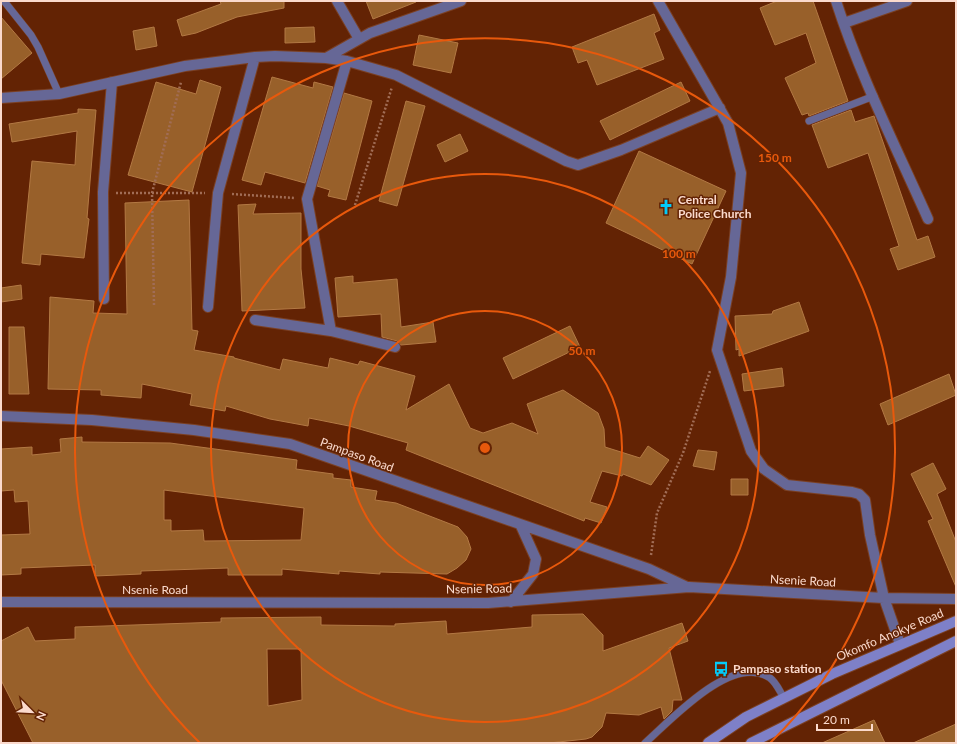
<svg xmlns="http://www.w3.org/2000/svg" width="957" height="744" font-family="Lato,sans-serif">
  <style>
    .building { fill: #98602a; stroke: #b37944; fill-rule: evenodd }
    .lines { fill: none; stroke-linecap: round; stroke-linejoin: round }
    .lane-casing { stroke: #7b4024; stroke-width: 8 }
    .street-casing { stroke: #7b4024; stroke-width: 12 }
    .secondary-casing { stroke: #7b4024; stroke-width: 12 }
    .path { stroke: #a16d56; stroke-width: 2.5; stroke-dasharray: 2 2; stroke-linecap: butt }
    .lane { stroke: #666796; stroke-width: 7 }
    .street { stroke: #666796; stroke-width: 10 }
    .secondary { stroke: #7e80c8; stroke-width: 10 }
    .ring { fill: none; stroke: #e8590c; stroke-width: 2 }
    .labels { text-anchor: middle; stroke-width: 3; stroke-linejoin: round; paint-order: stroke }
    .poi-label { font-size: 12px; font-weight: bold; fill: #fbdacd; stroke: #632304; text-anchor: start }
    .street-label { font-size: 12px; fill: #fbdacd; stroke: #632304 }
    .centre { fill: #e8590c; stroke: #632304; stroke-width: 2 }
    .ring-label { font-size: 12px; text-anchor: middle; font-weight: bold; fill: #e8590c; stroke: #632304; stroke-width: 3; stroke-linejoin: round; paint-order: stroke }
  </style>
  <rect width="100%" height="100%" fill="#632304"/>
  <path class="building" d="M220 1H284V8L237 17 196 33 182 36 177 20 221 4Z
    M366 1H416V2L373 19Z
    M777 1H813L848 101 809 116 808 113 802 115 785 78 816 63 806 33 775 45 760 8Z
    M654 14 660 30 654 33 664 59 597 85 587 60 578 63 572 47Z
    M1 17 32 53 1 79Z
    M154 27 157 46 136 50 133 31Z
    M314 27 315 42 285 43V28Z
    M419 35 458 43 451 73 413 65Z
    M272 77 313 88 314 82 333 87 305 183 265 172 261 185 242 180Z
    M200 80 221 87 192 192 128 175 156 82 196 94Z
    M681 82 690 101 610 140 600 121Z
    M344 93 372 101 346 200 328 196 330 190 317 186Z
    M406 101 425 106 397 206 379 201Z
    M78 109 96 110 87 218 89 219 84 258 41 254 40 265 22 263 32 161 75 165 77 131 12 142 9 124 78 113Z
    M851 110 855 122 874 116 917 240 928 236 935 257 898 270 890 249 899 246 868 153 828 168 812 125Z
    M460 134 468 151 445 162 437 145Z
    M639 151 726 191 692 264 606 223Z
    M189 200 192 330 198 331 194 350 234 357V358L280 370 283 359 328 368 330 358 358 365 360 361 415 376 406 410 449 384 470 428 483 433 512 423 538 434 527 404 563 390 598 413 604 429 605 447 640 458 648 446 669 460 651 485 623 474 622 476 602 471 590 502 607 507 601 523 585 518 584 521 406 450 408 443 349 426 309 418 308 426 270 419 226 406 225 411 190 405 192 394 142 384 141 398 101 395V390L48 389 50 297 94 301 93 313 127 314 125 203Z
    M256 204 253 214 301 213V269L305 308 242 311 238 205Z
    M353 276V283L397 279 401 327 433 322 436 342 401 345 397 341 382 337 381 314 338 317 335 278Z
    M21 285 22 299 1 302V288Z
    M799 302 809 331 739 356V349L736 350 735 316 772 314 773 311Z
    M570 326 580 347 513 379 503 358Z
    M9 327H24L29 394H9Z
    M782 368 784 386 744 391 742 374Z
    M949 374 956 395 888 425 880 404Z
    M82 437V442L170 443 297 460 296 469 333 474V478L351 480V487L377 491 375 500 396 503 458 527 467 537 471 549 466 560 457 568 447 574 380 572V574L339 571V574L282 569V575H228V568L141 571V574L95 576V565L21 568V574L1 575V535L30 534 28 501 15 502 14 490 1 491V449L32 447V455L61 452 60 439ZM164 490 304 508 301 540 204 541 203 530 171 531V520H164Z
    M698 450 717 452 714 470 693 466Z
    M933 463 946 489 937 494 956 542V587L928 521 933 519 911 474Z
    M731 479H748V495H731Z
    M583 614 603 635V651L682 623 688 641 669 648 682 700H673L672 711 664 719 661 707 639 715 606 713 602 727 592 737 586 739 549 743H33L1 680V641L28 627 35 641 75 639V627L221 622V618L321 617V625L395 626V624L446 621 447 634 532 627V615ZM267 649H301L302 700 268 706Z
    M874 720 885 743H822Z
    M956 724V743H913Z"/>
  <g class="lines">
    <g class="lane-casing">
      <path id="lane" d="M4 1 31 35 38 47 59 94
        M809 121 874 96
        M645 743C671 720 733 652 770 678 776 682 780 692 784 698"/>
    </g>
    <g class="street-casing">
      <path id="street" d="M337 1 359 39
        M658 1 728 123 741 173 731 277 717 350 751 451 764 469 787 485 852 492 859 494 865 500 870 535 884 598 900 644
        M836 1C860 76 896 147 928 219
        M844 23 907 1
        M326 58 370 33 461 1
        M347 61 307 199 331 331 395 347
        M1 98 59 94 185 66 255 57 275 56 326 58 347 61 396 75 566 161 578 165 621 150 720 108
        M104 299 103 192 112 82
        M208 307 218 193 255 57
        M255 320 331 331
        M1 416 92 420 194 430 290 444 649 569 687 587
        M1 602 488 603 689 587 884 598 956 599
        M511 602 533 574 536 559 521 526"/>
    </g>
    <g class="secondary-casing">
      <path id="secondary" d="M708 743 746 717 832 674 956 621
        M751 743 956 641"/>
    </g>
    <path class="path" d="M116 193H205
      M232 194 295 198
      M355 205 392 87
      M154 305 152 193 181 82
      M651 555 657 513 683 453 710 371"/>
    <use href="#lane" class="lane"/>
    <use href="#street" class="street"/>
    <use href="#secondary" class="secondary"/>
  </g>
  <g class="ring">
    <circle cx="485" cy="448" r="137"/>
    <circle cx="485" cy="448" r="274"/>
    <path d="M200 743A410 410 0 1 1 770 743"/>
  </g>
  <defs>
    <g id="church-bare" transform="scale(1.2)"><path d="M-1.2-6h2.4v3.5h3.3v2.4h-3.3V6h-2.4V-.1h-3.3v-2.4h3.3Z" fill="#02cbf9" stroke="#632304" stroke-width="2.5" paint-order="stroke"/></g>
    <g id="bus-bare" transform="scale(1.2)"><path d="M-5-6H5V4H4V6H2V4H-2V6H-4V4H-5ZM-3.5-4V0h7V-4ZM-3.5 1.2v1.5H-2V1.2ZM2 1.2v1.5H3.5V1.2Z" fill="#02cbf9" stroke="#632304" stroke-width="2.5" paint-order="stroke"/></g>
  </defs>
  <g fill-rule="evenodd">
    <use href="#church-bare" x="666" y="207"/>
    <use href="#bus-bare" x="721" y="669"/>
  </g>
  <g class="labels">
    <g class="poi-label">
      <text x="678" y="204">Central<tspan x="678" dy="14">Police Church</tspan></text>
      <text x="733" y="673">Pampaso station</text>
    </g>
    <g class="street-label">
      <text transform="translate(357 455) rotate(20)" y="4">Pampaso Road</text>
      <text transform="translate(803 581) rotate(3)" y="4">Nsenie Road</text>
      <text transform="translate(479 589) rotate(-1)" y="4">Nsenie Road</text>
      <text x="155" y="594">Nsenie Road</text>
      <text transform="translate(890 635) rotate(-23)" y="4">Okomfo Anokye Road</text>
    </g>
  </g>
  <circle cx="485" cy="448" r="6" class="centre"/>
  <g class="ring-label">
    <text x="775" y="162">150 m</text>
    <text x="679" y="258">100 m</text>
    <text x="582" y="355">50 m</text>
  </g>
  <rect width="957" height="744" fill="none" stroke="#fbdacd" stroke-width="4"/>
  <g transform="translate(32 712) rotate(114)" stroke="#632304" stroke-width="3" paint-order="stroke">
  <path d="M0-3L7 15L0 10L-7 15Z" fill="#fbdacd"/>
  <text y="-6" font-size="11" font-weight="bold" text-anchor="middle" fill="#fbdacd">N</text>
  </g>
  <path d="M817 724v6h55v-6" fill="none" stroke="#fbdacd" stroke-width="2"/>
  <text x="823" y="724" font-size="12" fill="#fbdacd" stroke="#632304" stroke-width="3" paint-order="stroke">20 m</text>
</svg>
